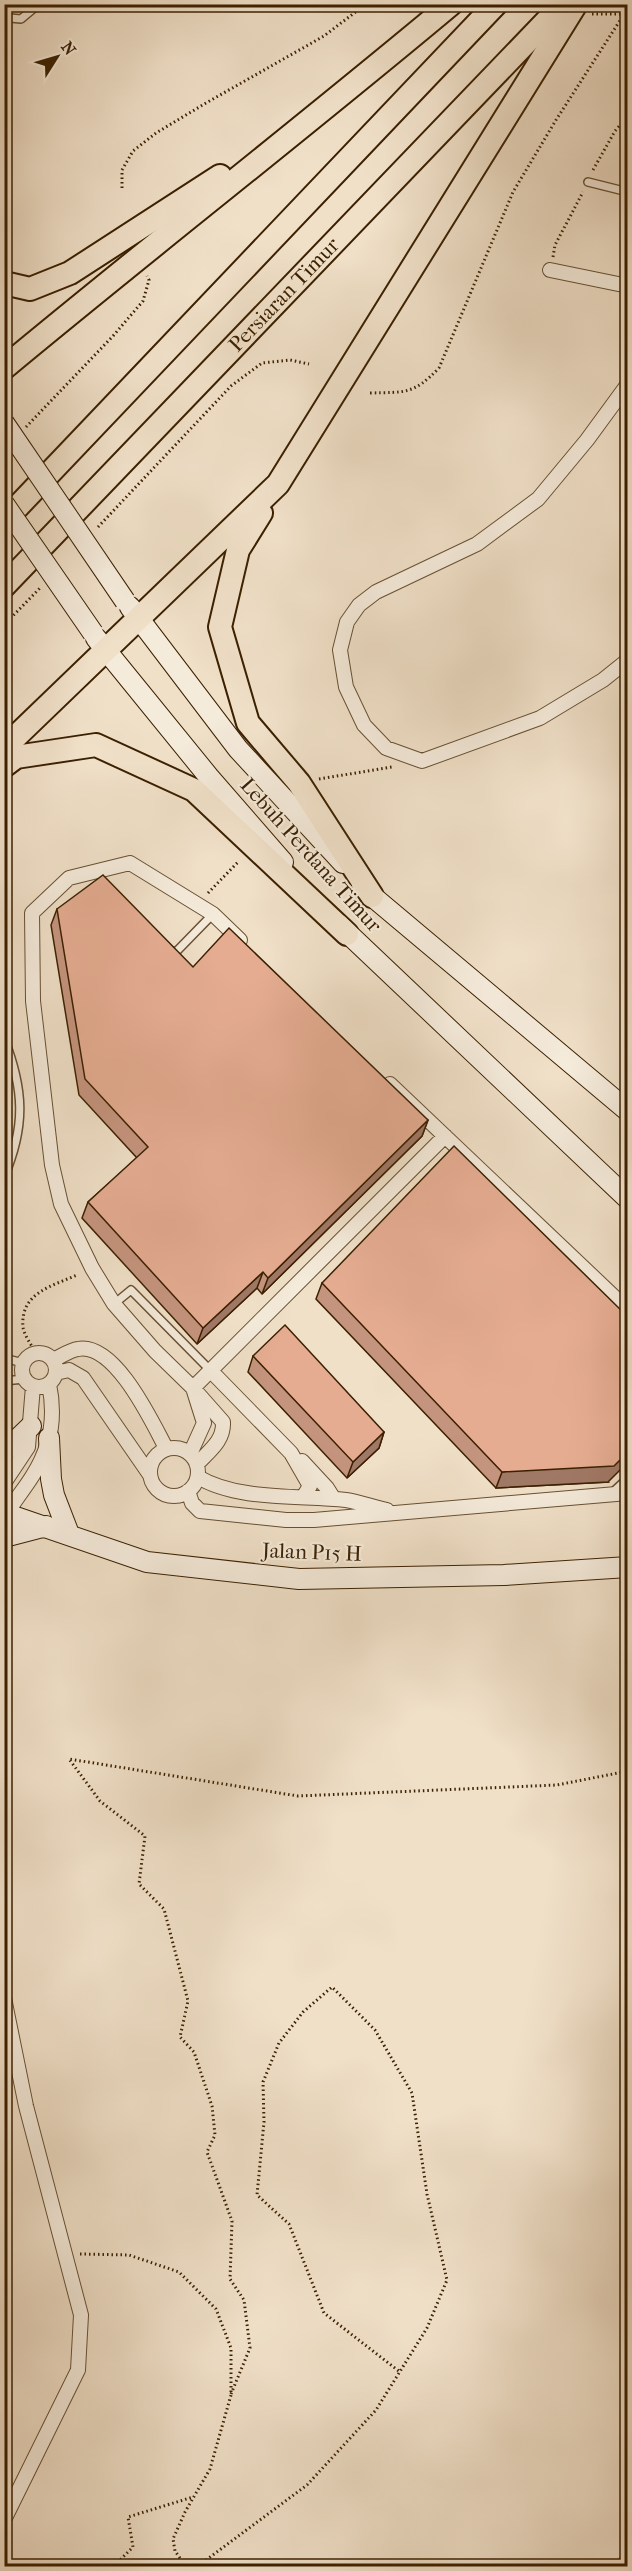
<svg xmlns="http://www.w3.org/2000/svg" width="632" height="2571" font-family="'IM FELL French Canon',serif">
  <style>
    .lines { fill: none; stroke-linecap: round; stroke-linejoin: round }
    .lane-casing { stroke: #685033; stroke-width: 10 }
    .street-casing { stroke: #685033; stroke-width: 16 }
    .secondary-casing { stroke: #3b2001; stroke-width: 22 }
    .primary-casing { stroke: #3b2001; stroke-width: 26 }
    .path { stroke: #3b2001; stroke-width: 3; stroke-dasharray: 1.5 3; stroke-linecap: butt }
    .lane { stroke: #f5ebdb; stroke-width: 7 }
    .street { stroke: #f5ebdb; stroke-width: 14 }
    .secondary { stroke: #f5ebdb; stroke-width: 20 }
    .primary { stroke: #f0e0c8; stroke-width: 22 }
    .secondary-bridge-casing { stroke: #3b2001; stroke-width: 22; stroke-linecap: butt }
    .secondary-bridge { stroke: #f5ebdb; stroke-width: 20 }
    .wall { fill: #c5947e; stroke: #3b2001; stroke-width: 1.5 }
    .shaded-wall { fill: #a07866; stroke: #3b2001; stroke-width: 1.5 }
    .building { fill: #e5ac92; stroke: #3b2001; stroke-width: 1.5 }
    .labels { text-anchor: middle; stroke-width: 4.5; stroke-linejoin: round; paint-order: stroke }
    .street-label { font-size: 21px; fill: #3b2001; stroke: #f5ebdb }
  </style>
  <rect width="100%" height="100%" fill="#f0e0c8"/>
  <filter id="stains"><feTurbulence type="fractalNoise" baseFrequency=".00333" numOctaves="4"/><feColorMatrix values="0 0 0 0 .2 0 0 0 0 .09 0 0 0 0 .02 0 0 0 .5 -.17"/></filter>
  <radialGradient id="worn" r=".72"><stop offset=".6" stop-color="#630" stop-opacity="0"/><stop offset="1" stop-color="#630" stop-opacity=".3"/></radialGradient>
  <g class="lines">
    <g class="lane-casing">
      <path id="lane" d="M4 10 10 18 21 19 39 4
        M588 182 628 192
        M173 951 175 953 213 914
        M4 1038C24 1089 26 1126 4 1177
        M114 1304 131 1290 210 1370
        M4 1358 23 1363
        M4 1381 24 1379
        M613 1492 628 1478"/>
    </g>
    <g class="street-casing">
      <path id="street" d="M550 270 628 286
        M628 384 587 440 538 499 477 544 376 592 359 605 347 622 340 650 346 687 364 725 386 748 422 761 540 718 603 680 628 660
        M390 1084 628 1310
        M22 1370a17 17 0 1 1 34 0a17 17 0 1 1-34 0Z
        M53 1360C60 1357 70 1350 78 1349 115 1342 152 1422 166 1448
        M210 1370 291 1453 310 1486 303 1497
        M56 1373 69 1370 83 1378 150 1475
        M150 1472a24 24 0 1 1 48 0a24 24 0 1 1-48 0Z
        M190 1454 204 1423 193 1388 155 1351 114 1304 92 1268 61 1204 52 1165 33 1001 32 913 69 878 130 863 213 914 240 940
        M302 1461 327 1488 334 1499
        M197 1464C209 1451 224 1441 223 1422L193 1388 445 1136
        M198 1477C238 1501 300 1495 346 1500 359 1502 373 1507 387 1510
        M4 1483 28 1447 33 1386
        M188 1491 192 1503 200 1511 286 1520H314L628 1493
        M4 1519C12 1503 24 1490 33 1475 51 1447 56 1417 49 1384
        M4 1998 26 2106 81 2315 78 2370 4 2520
        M623 2566 628 2559"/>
    </g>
    <g class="secondary-casing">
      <path id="secondary" d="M130 607 238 749 343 863
        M96 638 209 777 283 862
        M362 885 372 896 628 1111
        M338 924 628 1199
        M49 1438 51 1479 54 1495 69 1534
        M4 1452 31 1426
        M4 1513 147 1562 299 1579 504 1575 628 1567
        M4 1537 46 1526"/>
    </g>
    <g class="primary-casing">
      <g id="primary">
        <path d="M4 283 30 289 70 273 220 176"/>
        <path d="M4 368C152 245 303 128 451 4"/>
        <path d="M261 513 238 550 220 627 248 723 299 783 372 896"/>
        <path d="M4 521 496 4"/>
        <path id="s1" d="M4 586 563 4"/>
        <path d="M4 748 278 484 576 4"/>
        <path d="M4 766 16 757 96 745 194 790 347 934"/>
      </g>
    </g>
    <path class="path" d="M592 14H623
      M593 170 615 131 628 116
      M122 188V170L133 151 156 133 206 103 324 36 366 4
      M553 257 555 245 583 192
      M370 393C405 392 413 395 439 368L513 192 556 120 628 8
      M26 427 113 336 143 301 149 280 147 276
      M98 527 231 386 262 363 290 360 309 364
      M4 625 40 588
      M319 779 392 767
      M208 893 239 861
      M36 1353C32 1346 24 1335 23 1327 20 1293 52 1286 77 1275
      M80 2254 129 2255 179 2272 216 2309 231 2348V2395L210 2469 185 2512 173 2539 175 2551 182 2561 198 2566 307 2485 376 2410 427 2328 447 2280 427 2194 412 2093 375 2030 332 1987 303 2012 279 2043 263 2082 264 2122 257 2195 289 2224 324 2313 400 2372
      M231 2394 250 2348 244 2300 230 2279 232 2221 207 2152 215 2135 212 2106 194 2052 180 2037 188 2001 164 1909 139 1884 145 1836 100 1801 69 1759 298 1796 557 1785 628 1771
      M114 2566 133 2547 128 2517 193 2497"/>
    <use href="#lane" class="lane"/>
    <use href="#street" class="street"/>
    <use href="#secondary" class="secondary"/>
    <use href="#primary" class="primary"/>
    <g class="secondary-bridge-casing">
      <path id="secondary-bridge" d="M4 423 125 601
        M4 504 93 633"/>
    </g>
    <use href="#secondary-bridge" class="secondary-bridge"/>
  </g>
  <path class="wall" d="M57 909 193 967 428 1120 422 1136 262 1294 257 1288 197 1344 82 1218 88 1202 137 1158 79 1095 51 925Z
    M322 1283 608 1482 496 1488 316 1299Z
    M253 1356 384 1432 379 1448 347 1478 248 1372Z"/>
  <path class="shaded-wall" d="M428 1120 422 1136 262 1294 268 1278Z
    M263 1272 257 1288 197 1344 203 1328Z
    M384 1432 379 1448 347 1478 353 1462Z
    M627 1453V1463L608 1482 496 1488 502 1472Z"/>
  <path class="building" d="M103 875 193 967 229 928 428 1120 268 1278 263 1272 203 1328 88 1202 148 1147 85 1079 57 909Z
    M454 1146 627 1316V1453L614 1466 502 1472 322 1283Z
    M285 1325 384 1432 353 1462 253 1356Z"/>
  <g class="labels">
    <g class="street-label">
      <text dy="7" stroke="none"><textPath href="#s1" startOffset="404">Persiaran Timur</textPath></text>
      <text transform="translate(311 855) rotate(48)" y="7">Lebuh Perdana Timur</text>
      <text transform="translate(312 1552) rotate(2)" y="7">Jalan P15 H</text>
    </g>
  </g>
  <rect width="632" height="2571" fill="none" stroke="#f0e0c8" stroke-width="24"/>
  <rect x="6" y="6" width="620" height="2559" fill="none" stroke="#3b2001" stroke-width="3"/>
  <rect x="12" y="12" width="608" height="2547" fill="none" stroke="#3b2001" stroke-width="1.5"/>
  <g transform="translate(57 57) rotate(53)" stroke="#f5ebdb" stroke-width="4.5" paint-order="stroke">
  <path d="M0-4.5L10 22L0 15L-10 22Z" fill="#3b2001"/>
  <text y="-9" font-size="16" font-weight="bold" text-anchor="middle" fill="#3b2001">N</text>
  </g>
  <rect width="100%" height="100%" filter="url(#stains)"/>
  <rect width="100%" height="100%" fill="url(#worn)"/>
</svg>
